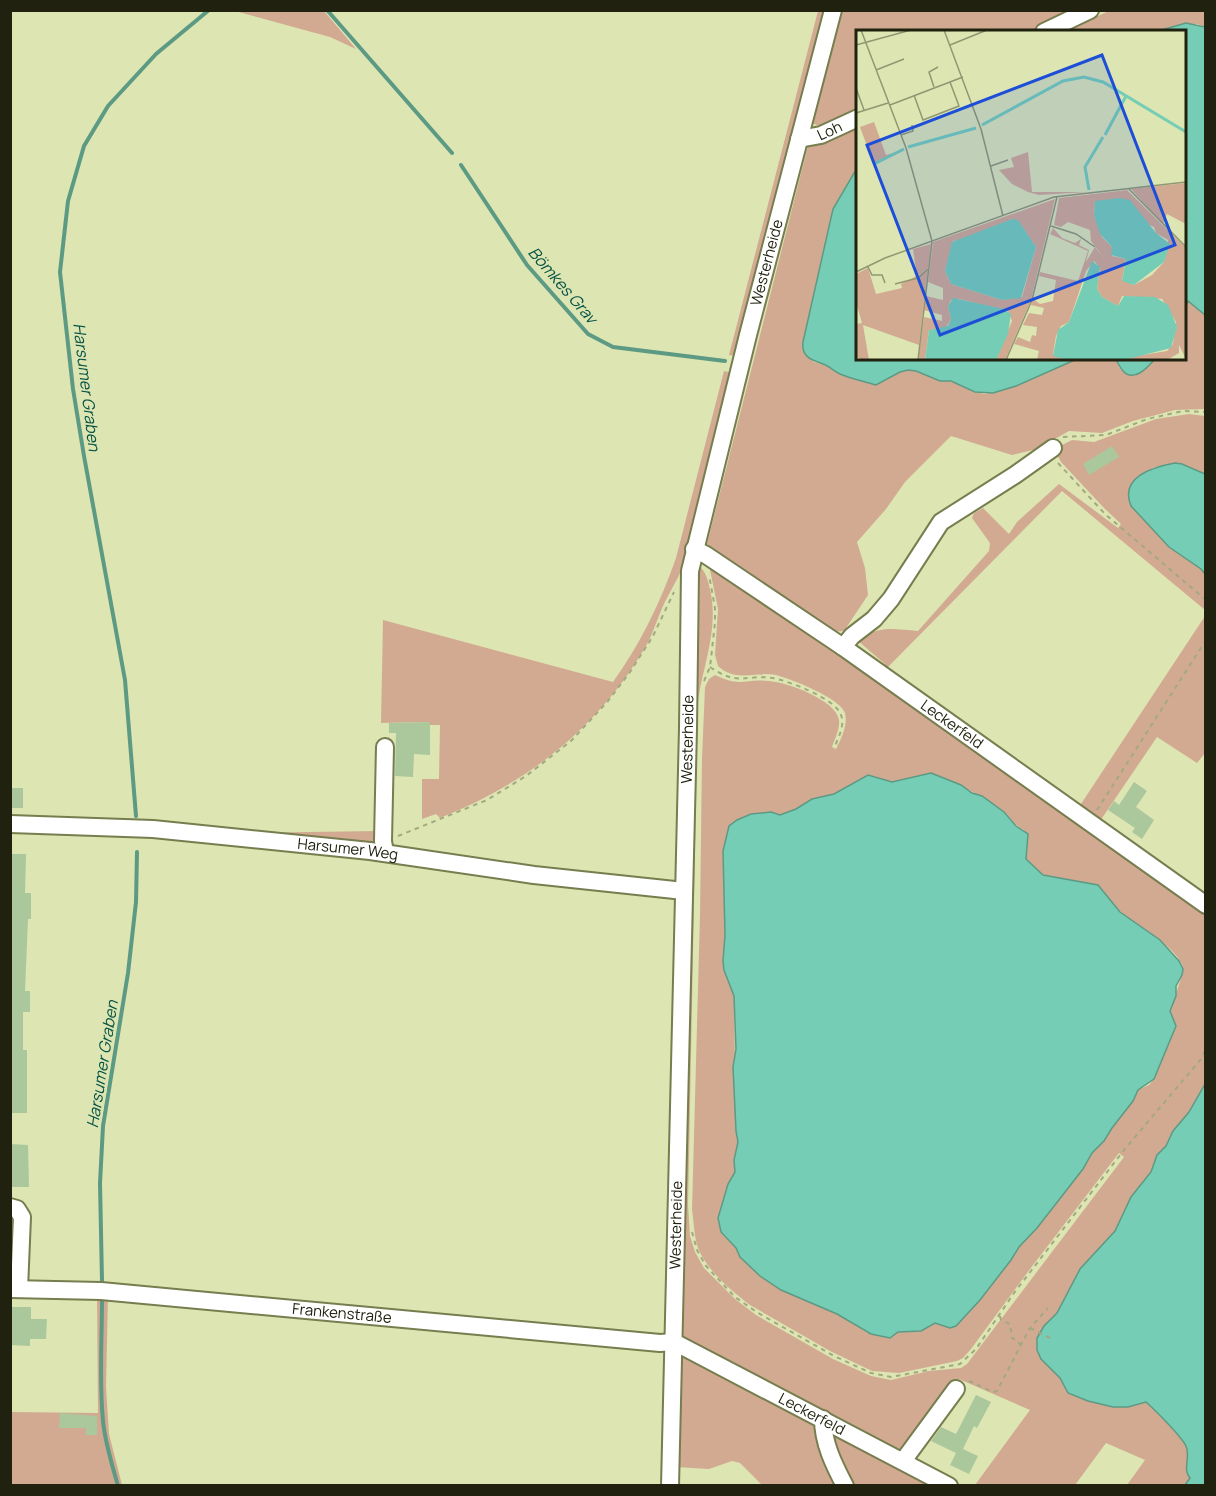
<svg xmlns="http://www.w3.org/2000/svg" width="1216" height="1496" font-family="Manrope,sans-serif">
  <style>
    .green { fill: #d2aa91; fill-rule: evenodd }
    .water { fill: #76cdb6; stroke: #5c9a84; stroke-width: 1.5 }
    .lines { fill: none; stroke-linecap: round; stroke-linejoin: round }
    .stream { stroke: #5c9a84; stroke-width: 4 }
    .building { fill: #abc79c }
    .minor-casing { stroke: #767d4e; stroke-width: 20 }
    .path { stroke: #a2a980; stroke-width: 2; stroke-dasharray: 4.5 4.5; stroke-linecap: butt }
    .minor { stroke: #fff; stroke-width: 16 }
    .labels { text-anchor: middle; stroke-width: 5; stroke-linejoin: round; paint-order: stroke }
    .street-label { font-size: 15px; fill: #20220f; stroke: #dde5b2 }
    .water-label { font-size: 16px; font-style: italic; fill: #055344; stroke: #dde5b2 }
    .inset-river { fill: none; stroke: #76cdb6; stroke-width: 3 }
    .inset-road { fill: none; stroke: #919771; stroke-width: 1.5 }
    .view { fill: #1d4ed8; fill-opacity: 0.15; stroke: #1d4ed8; stroke-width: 3 }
    .inset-edge { fill: none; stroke: #20220f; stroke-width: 3 }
  </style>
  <rect width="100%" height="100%" fill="#dde5b2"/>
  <path class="green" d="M1069 10 1072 16 1039 31 858 32 857 113C844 119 824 134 810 121L839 11Z
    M235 11H324L356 49 330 37Z
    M818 11H828L738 356 729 355Z
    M1109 11H1205V27L1197 24 1158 31 1062 32Z
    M857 124V168L833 209 803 342V347L814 362 824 365 840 374 876 385 900 372 908 370 916 371 940 381H951L974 392 985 394 1016 386 1077 359H1115L1121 370 1149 366 1155 359 1184 358 1185 308 1188 300 1205 315V409L1175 410 1133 421 1102 433 1069 431 1037 449 1012 455 951 436 905 482 886 509 857 542 865 568 868 595 844 631 830 632 707 544 808 146Z
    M724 371 734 373 686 560C681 573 674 584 668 596 659 612 655 630 646 646 597 729 529 782 440 818L436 814 422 819V779H439L440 725H430V722L381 723 383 620 613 682C641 643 660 603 676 558Z
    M1189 414 1205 416V474C1184 465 1175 461 1152 468L1205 574V610L1062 491 885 670V664L857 640C880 625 893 629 918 631L989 551 990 543 972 518 974 513 983 508 1009 534 1017 522 1059 484 1118 528 1121 524 1104 508 1061 462 1057 454 1058 447 1072 440 1094 442 1156 419Z
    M709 565 1205 909V1084L1189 1112 1173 1131 1166 1146 1157 1155 1151 1172 1131 1197 1115 1231 1080 1269 1057 1313 1049 1320 1041 1359 1060 1378 1068 1393 1075 1396 1088 1401 1138 1405 1146 1402C1155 1411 1184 1438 1187 1449 1189 1457 1188 1468 1190 1478L1185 1485H1127L1145 1460 1106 1443 1075 1485H975L1030 1410 959 1379 907 1450 895 1454 679 1339 698 569 701 568C707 574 708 582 710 589 719 628 704 662 698 700L688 1205 690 1236 695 1252 704 1268 735 1299 756 1315 833 1359 871 1376 891 1380 929 1371 961 1368 967 1364 1124 1157 1119 1153 1030 1269 971 1349 963 1358 957 1361 899 1373 872 1371 830 1351 750 1305C732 1291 707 1271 698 1248 694 1236 694 1223 692 1210L700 915 702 758 705 687 709 679 715 675C742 688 744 678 769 681 787 682 836 700 839 720 840 729 835 738 832 747L836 749C841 739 848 725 845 713 840 698 791 679 776 675 755 671 736 683 718 666L715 655 718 609ZM931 773C956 781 978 795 999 808 1009 814 1013 825 1024 830L1026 859 1043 875 1098 885C1105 893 1114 906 1122 913 1136 925 1179 948 1183 968 1184 972 1172 1005 1170 1011L1176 1027 1154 1079 1149 1085 1138 1090 1133 1101 1112 1128 1104 1141 1092 1153 1083 1169 1037 1228 1019 1247 1011 1260 980 1300 950 1328 935 1323 921 1331 898 1332 890 1338 866 1332 837 1314 781 1290 760 1276 740 1257 736 1248 724 1236 728 1184 735 1172 734 1160 738 1142 736 1131 734 996 724 970 723 961 725 935 723 851 729 827 737 820 751 814 771 812 780 815 796 809 812 799 834 794 868 775 892 782Z
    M1205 616V753L1197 763 1157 737 1100 821 1079 807Z
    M379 831 377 839 372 844 227 833Z
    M97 1295H108L106 1387 109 1434 122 1485 11 1486V1412L98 1413Z
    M686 1354 818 1426 840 1485H762L740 1463 732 1461 709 1469 676 1467 678 1358Z
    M827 1429 935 1485H850Z"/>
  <path class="water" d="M1186 23 1205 27V315L1188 301 1185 308 1184 32 1158 31Z
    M857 168 858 358 1077 359 1016 386 993 393 975 392 951 381H940L916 371 908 370 900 372 876 385C864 381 851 379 840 374 834 371 829 366 823 364 812 360 801 357 803 342L833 209Z
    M1115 359H1155C1148 367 1134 383 1123 371 1120 368 1118 362 1115 359Z
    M1175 463 1182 464 1205 474V574L1201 569 1169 547 1131 506C1119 477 1153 467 1175 463Z
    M931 773 961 785 972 793 982 796 1004 812 1016 826 1028 834 1026 859 1043 875 1098 885 1120 912 1160 940 1179 961 1183 969 1182 975 1176 986V996L1170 1011 1176 1026 1154 1079 1138 1090 1133 1101 1112 1128 1104 1141 1092 1153 1083 1169 1037 1228 1019 1247 1011 1260 980 1300 956 1326 950 1328 935 1323 921 1331 898 1332 890 1338 871 1334 837 1314 781 1290 760 1276 740 1257 736 1248 721 1232 718 1218 728 1184 735 1172 734 1160 738 1142 736 1131 733 1067 736 1049 734 996 724 970 723 961 725 935 723 851 729 826 737 820 751 814 771 812 780 815 796 809 812 799 834 794 868 775 892 782Z
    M1205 1084V1485H1185L1190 1478C1182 1469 1191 1457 1186 1446 1181 1436 1155 1410 1146 1402L1128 1407H1113L1088 1401 1068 1393 1060 1378 1041 1359 1037 1350V1338L1044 1326 1057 1313 1080 1269 1115 1231 1131 1197 1151 1172 1157 1155 1166 1146 1173 1131 1189 1112Z"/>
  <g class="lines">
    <path class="stream" d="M327 10 452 153
      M461 165 527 265 588 334 613 347 725 361
      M136 816 125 680 84 456 73 389 60 272 68 201 84 146 108 106 156 54 209 10
      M102 1281 100 1183 103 1126 128 973 136 902 137 852
      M102 1299C102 1340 99 1381 103 1421 105 1443 112 1464 118 1486"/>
  </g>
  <path class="building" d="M1112 446 1119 457 1089 475 1083 464Z
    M430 722V755L414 754 413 777 395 776 396 733H389V723Z
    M1134 782 1147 791 1136 807 1154 820 1142 839 1132 832 1135 828 1108 810 1114 801 1119 805Z
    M10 788H23V808H10Z
    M10 854H26L25 893H31V919H28L25 991H30V1012H23V1050H27V1113H10Z
    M10 1144 28 1145 29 1187H10Z
    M10 1307H31V1319H47L46 1339H30V1346L10 1345Z
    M976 1395 991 1402 977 1428 974 1426 963 1449 978 1456 969 1474 950 1465 956 1453 931 1441 941 1427 956 1434Z
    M60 1413 97 1416V1435H86V1428H59Z"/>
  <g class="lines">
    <g class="minor-casing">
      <g id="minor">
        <path d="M1044 32 1090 10"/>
        <path id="s1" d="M799 139 821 135 858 118"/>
        <path id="s2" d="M694 549 706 555 843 647 1206 905"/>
        <path d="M843 647 852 636 874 619 891 599 941 522 1015 475 1053 448"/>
        <path id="s3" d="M10 824 153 829 370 851 534 875 684 891"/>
        <path d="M385 853 383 841 385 747"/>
        <path d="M10 1207 17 1209 22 1217 19 1289"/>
        <path id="s4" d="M10 1289 101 1291 660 1343 674 1342 949 1486"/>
        <path d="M823 1419C823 1443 834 1465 845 1486"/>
        <path d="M903 1461 956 1389"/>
        <path id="s5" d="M670 1486 688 728 690 571 748 335 833 10"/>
      </g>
    </g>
    <path class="path" d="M1063 437 1106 435 1147 419 1183 411 1206 412
      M1058 463 1105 514 1206 600
      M710 667C739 687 745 674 773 678 789 681 836 699 841 715 845 725 839 736 835 746
      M704 681 710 667 715 623V608L709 575
      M1097 810 1206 640
      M398 836 487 800 526 776 571 741 608 701 630 672 653 636 674 592
      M692 1232 697 1250 706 1266 735 1297 758 1313 834 1356 871 1373 891 1377 960 1364 976 1349 1014 1293 1124 1150 1202 1058 1206 1047
      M1000 1316 1001 1320 1010 1324 1012 1338 1018 1341 1020 1345
      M1030 1328 1054 1340
      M969 1381 993 1392 997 1391 1023 1341 1030 1328 1048 1308"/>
    <use href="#minor" class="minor"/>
  </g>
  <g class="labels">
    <g class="street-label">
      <text dy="5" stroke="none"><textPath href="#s1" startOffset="32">Loh</textPath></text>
      <text dy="5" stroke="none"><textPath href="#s5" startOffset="1233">Westerheide</textPath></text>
      <text dy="5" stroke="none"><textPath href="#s2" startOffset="312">Leckerfeld</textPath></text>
      <text dy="5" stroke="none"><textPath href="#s5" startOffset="747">Westerheide</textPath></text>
      <text dy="5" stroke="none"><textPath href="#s3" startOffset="339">Harsumer Weg</textPath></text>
      <text dy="5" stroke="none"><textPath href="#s5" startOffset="261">Westerheide</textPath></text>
      <text dy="5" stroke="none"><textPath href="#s4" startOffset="333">Frankenstraße</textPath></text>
      <text dy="5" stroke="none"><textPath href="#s4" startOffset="822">Leckerfeld</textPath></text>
    </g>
    <g class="water-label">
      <text transform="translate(563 285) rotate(49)" y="6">Bömkes Grav</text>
      <text transform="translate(87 387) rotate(83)" y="6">Harsumer Graben</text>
      <text transform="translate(102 1064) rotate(-81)" y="6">Harsumer Graben</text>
    </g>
  </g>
  <g transform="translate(856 30)">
    <rect width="330" height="330" fill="#dde5b2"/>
    <path d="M18 92 30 125 49 120 18 135 4 97ZM172 122 176 162H231L183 165 172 162 156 154 143 140 158 137 155 128ZM330 153V194L311 184 307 194 275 159ZM271 160 330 218V329L323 315V323L311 330H257L311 321 317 314 320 292 306 269 266 266 262 276 246 267 241 259 244 238 238 231 230 241 213 292 205 296 200 306 197 324 210 330H181L183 321 158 314 162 307 174 312 176 305 180 306 181 297 167 295 173 283 186 285 188 278 175 275 177 269 184 274 197 271 200 250 183 246 184 242 222 251 232 221 194 204 197 198 206 208 219 213 225 209 223 215 233 220 230 232 239 217 249 229 235 211 234 200 212 192 205 197 198 195 203 168ZM239 172 298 197 300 203 312 210 308 232 296 245 278 255 266 250 270 229 256 226V217L246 207 238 185ZM199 169 175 270 149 330H140L156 291 152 281 103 269 95 270 92 276 95 289 90 298 73 300 69 330H62L68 287 86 291V285L68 280 70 266 87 270V258L72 252 77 212ZM156 189 164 194 180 217 166 267 146 270 95 254 89 241 97 211 111 209ZM75 214 72 238 61 247 57 219ZM12 238 20 264 46 258 45 254 72 240 63 315 7 295 13 330H8L0 327V294L6 293 0 272V244Z" fill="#d2aa91" fill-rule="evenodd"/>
    <path d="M263 168 274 170 300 203 314 214 308 232 278 255 266 251 270 229 255 225 256 217 244 204 238 185 239 171ZM156 189 162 190 180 217 165 268 146 270 95 254 89 241 96 212ZM236 231 244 237 241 259 246 267 262 276 268 266 299 267 312 275 321 297 315 318 268 330H210L197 326 202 300 213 292ZM97 268 148 279 155 284 152 304 140 330H69L73 300 92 296 95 289 92 276Z" fill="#76cdb6"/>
    <path class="inset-river" d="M126 95 207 51 228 47 247 52 330 102M249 105 270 66M52 117 120 98M18 134 48 119M233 160 229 137 247 107"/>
    <path class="inset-road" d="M5 0 50 118 76 211 62 330M88 0 125 99 147 186M0 15 55 0M94 15 131 0M20 40 48 29M78 57 73 42 82 37M0 58 8 80M58 65 67 90 103 76 94 52M34 75 107 47M0 83 32 73M45 105 57 101 56 95M135 136 152 130M272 158 330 217M195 196 220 204 239 217M12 237 16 245H26L29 253M0 242 29 228 198 167 330 152M39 254 62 248 72 239M150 330 176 270 201 167"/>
    <path class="view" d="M246 25 319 215 84 305 11 115Z"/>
    <rect width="330" height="330" class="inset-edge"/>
  </g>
  <rect width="1216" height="1496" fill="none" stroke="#20220f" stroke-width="24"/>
</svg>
